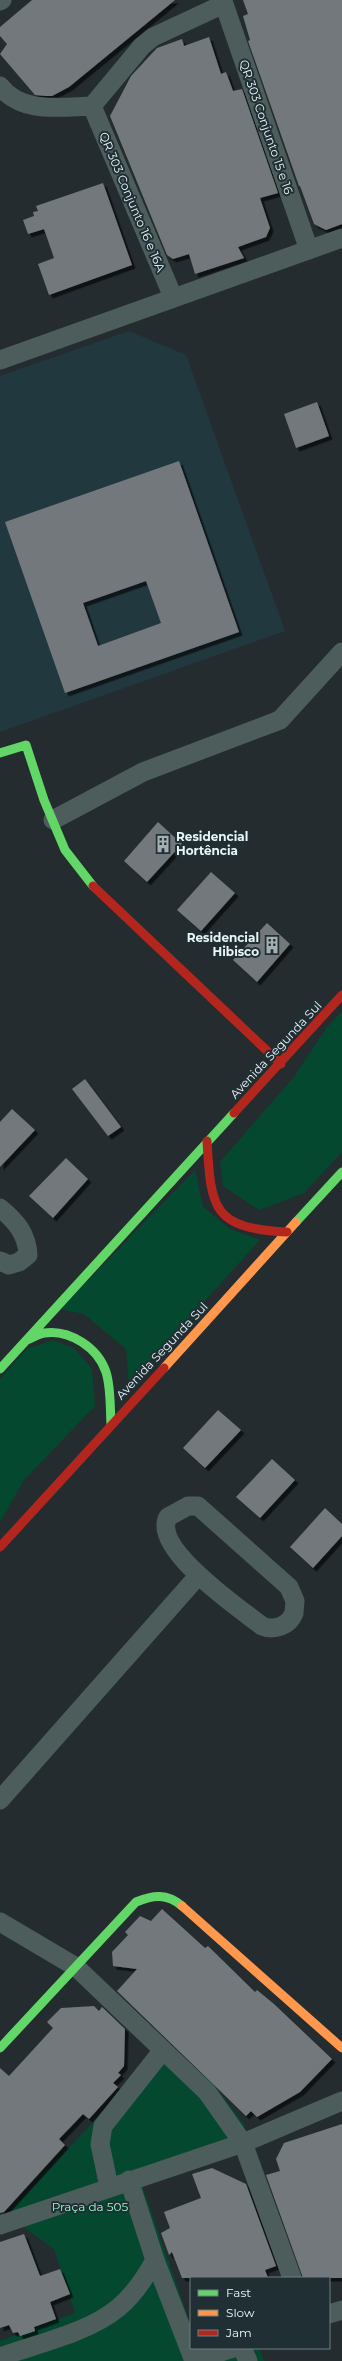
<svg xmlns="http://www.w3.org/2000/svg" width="342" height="2361" font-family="Montserrat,sans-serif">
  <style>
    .built { fill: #22383f }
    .green { fill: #054830 }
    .building { fill: #72787b; fill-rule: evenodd; filter: url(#shadow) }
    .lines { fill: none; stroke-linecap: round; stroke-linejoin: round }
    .street { stroke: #4d5d5c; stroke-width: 19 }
    .fast { stroke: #63d668; stroke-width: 9 }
    .slow { stroke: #ff974d; stroke-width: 9 }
    .jam { stroke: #b3261e; stroke-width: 9 }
    .labels { text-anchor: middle; stroke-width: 4; stroke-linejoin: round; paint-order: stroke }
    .street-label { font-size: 12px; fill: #ebf5f8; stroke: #1f2f34 }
    .poi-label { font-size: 12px; font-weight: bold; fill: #ebf5f8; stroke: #1f2f34; text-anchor: start }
    .park-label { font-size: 12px; fill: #94fcc8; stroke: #1f2f34 }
  </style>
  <defs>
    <filter id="shadow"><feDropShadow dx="3.5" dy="3.5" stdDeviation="0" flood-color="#0009"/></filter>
  </defs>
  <rect width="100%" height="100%" fill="#242c2f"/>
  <path class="built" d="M129 331 186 355 285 631 0 732V376Z"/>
  <path class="green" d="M342 1011V1152L304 1193 259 1210 223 1186 220 1162 294 1077 327 1027Z
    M195 1170 203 1207 230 1229 260 1240 129 1384 126 1349 84 1314 60 1309Z
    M53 1340 74 1348 92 1369 95 1406 24 1480 0 1522V1379L27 1349Z
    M165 2044 211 2081 244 2124 247 2148 141 2182 191 2326V2348H259L264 2361H0V2341L75 2313 54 2249 7 2215Z"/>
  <path class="building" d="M32 0H175L69 87 52 96H46L35 95 0 54 7 44 0 36V27Z
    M243 0H342V224L326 230 314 224 300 186H299L248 41 250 40 243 16 248 14Z
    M209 37 221 74 226 72 233 91 242 89 278 193 260 198 270 228 266 237 238 247 244 258 195 274 189 254 173 259 167 255 110 116 131 76 157 48 182 39 184 46Z
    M103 183 132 265 49 295 38 264 54 258 44 229 28 234 23 220 34 216 33 212 38 211 36 206Z
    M317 402 329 436 296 448 284 414Z
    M179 461 239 632 65 693 5 522ZM146 581 161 623 98 646 83 603Z
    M158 822 182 844 147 882 124 861Z
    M211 872 235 893 201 931 177 910Z
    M267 923 290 944 257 982 233 960Z
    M85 1079 121 1127 108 1136 72 1089Z
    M12 1109 35 1130 0 1167V1122Z
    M66 1158 88 1179 53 1218 29 1196Z
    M218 1410 241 1430 205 1468 183 1448Z
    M272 1459 295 1480 260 1518 236 1497Z
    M325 1508 342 1524V1536L313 1568 290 1547Z
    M162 1909 205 1948 208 1946 255 1992 257 1990 274 2004 332 2059 300 2092 257 2117 251 2111 246 2116 117 1991 137 1969 113 1966 112 1952 128 1935 125 1932 140 1916 151 1921Z
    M94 2006 99 2011 102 2007 125 2029 124 2066 118 2073 121 2075 113 2083 118 2087 89 2119 83 2114 59 2139 65 2145 4 2212 0 2213V2068L9 2076 53 2028 47 2022 61 2008Z
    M342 2124V2278H303L266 2175 280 2171 276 2159 284 2143Z
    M212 2168 246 2184 276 2266 265 2270 268 2278H182L172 2252 169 2255 161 2233 170 2228 164 2212 201 2198 192 2174Z
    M24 2234 40 2276 60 2269 70 2294 50 2302 56 2319 34 2327 35 2331 20 2336 18 2332 13 2333 9 2325 0 2328V2242Z"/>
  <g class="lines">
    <path class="street" d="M0 1 2 0
      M224 4 309 250
      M0 86C21 114 60 107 92 106
      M92 106 173 297
      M92 106 142 46 153 37 224 4
      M0 360 342 238
      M53 820 143 772 280 720 342 652
      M0 1208C16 1221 27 1234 28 1255L19 1262 9 1265 0 1261
      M188 1506H198L289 1587 295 1601 294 1613C289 1626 274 1631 262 1626 240 1609 151 1548 168 1517Z
      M0 1800 198 1576
      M0 1922 76 1967 163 2050 103 2126 100 2144 109 2187
      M163 2050 207 2092 243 2143 292 2278
      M0 2225 243 2143 342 2101
      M155 2260 194 2361
      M329 2314 342 2310
      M242 2348 248 2361
      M0 2357C36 2344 88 2333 118 2308 134 2295 145 2278 155 2260L129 2180
      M194 2361 233 2348"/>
    <path class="fast" d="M0 753 26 745 44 800 65 850 93 886
      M296 1222 342 1172
      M27 1340C33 1338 38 1334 44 1333 70 1329 98 1348 106 1372 111 1388 110 1407 111 1424
      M0 1369 234 1113
      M0 2048 136 1902C153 1895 167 1893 182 1906"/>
    <path class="slow" d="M164 1368 296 1222
      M182 1906 342 2048"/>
    <path class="jam" d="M93 886 281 1064
      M234 1113 342 995
      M207 1141C211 1210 213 1228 287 1232
      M0 1547 164 1368"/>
  </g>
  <defs>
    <g id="building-bare" transform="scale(1.38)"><path d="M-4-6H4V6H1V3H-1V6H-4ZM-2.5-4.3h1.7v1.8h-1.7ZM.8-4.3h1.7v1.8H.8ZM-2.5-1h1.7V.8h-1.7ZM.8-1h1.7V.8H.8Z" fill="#a5afb2" stroke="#1f2f34" stroke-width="2.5" paint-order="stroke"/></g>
  </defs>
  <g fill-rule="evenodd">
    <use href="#building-bare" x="163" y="844"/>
    <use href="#building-bare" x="272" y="945"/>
  </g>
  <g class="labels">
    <g class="street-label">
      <text transform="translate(266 127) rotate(71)" y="4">QR 303 Conjunto 15 e 16</text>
      <text transform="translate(132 202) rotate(67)" y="4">QR 303 Conjunto 16 e 16A</text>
      <text transform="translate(276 1050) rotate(-47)" y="4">Avenida Segunda Sul</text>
      <text transform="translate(162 1351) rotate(-47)" y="4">Avenida Segunda Sul</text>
    </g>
    <g class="poi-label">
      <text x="176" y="841">Residencial<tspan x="176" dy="14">Hortência</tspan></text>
      <text x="259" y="942" text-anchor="end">Residencial<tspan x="259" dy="14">Hibisco</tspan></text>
    </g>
    <g class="park-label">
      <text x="90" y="2211">Praça da 505</text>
    </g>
  </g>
  <rect x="190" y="2277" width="140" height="72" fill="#1f2f34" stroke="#717e82"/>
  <rect x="198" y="2290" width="20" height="6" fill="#63d668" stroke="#717e82"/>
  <text x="226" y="2297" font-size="12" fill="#ebf5f8">Fast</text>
  <rect x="198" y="2310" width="20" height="6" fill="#ff974d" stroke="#717e82"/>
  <text x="226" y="2317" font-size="12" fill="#ebf5f8">Slow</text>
  <rect x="198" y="2330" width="20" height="6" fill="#b3261e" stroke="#717e82"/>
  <text x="226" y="2337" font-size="12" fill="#ebf5f8">Jam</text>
</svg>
